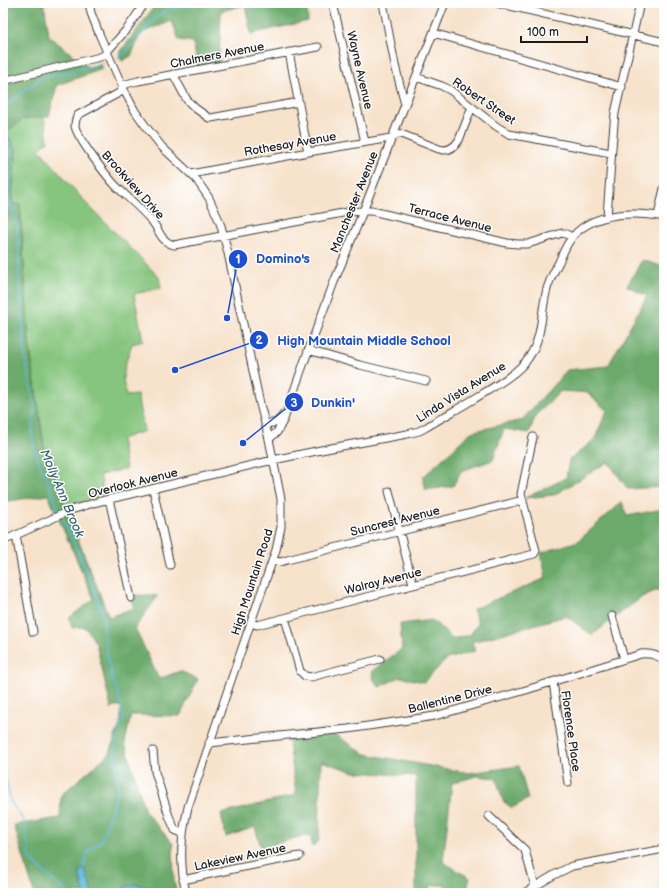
<svg xmlns="http://www.w3.org/2000/svg" width="667" height="896" font-family="'Balsamiq Sans',sans-serif">
  <style>
    .green { fill: #85c57d; stroke: #50704c }
    .forest { fill: #6caa6c; stroke: #446344 }
    .water { fill: #5bb8da; stroke: #3c6a7b }
    .lines { fill: none; stroke-linecap: round; stroke-linejoin: round }
    .stream { stroke: #5bb8da; stroke-width: 1.5 }
    .minor-casing { stroke: #3d3a36; stroke-width: 9 }
    .minor { stroke: #fff; stroke-width: 7 }
    .labels { text-anchor: middle; stroke-width: 3; stroke-linejoin: round; paint-order: stroke }
    .street-label { font-size: 12px; fill: #1c1c1c; stroke: #fff }
    .water-label { font-size: 13px; font-style: italic; fill: #386271; stroke: #fff }
    .leader { fill: none; stroke: #1d4ed8; stroke-width: 1.5 }
    .callout-dot { fill: #1d4ed8; stroke: #fff; stroke-width: 1.5 }
    .mark-label { font-size: 12px; text-anchor: middle; font-weight: bold; fill: #fff }
    .callout-label { font-size: 13px; text-anchor: middle; font-weight: bold; fill: #1d4ed8; stroke: #fff; stroke-width: 3; stroke-linejoin: round; paint-order: stroke }
  </style>
  <rect width="100%" height="100%" fill="#fff"/>
  <filter id="ink" filterUnits="userSpaceOnUse"><feTurbulence type="fractalNoise" baseFrequency=".025" numOctaves="2"/><feDisplacementMap in="SourceGraphic" scale="8" xChannelSelector="R" yChannelSelector="G"/><feConvolveMatrix kernelMatrix="1 2 1 2 8 2 1 2 1" color-interpolation-filters="sRGB"/></filter>
  <filter id="wash" filterUnits="userSpaceOnUse"><feTurbulence type="fractalNoise" baseFrequency=".012" numOctaves="4" result="noise"/><feDisplacementMap in="SourceGraphic" scale="16" xChannelSelector="R" yChannelSelector="G"/><feGaussianBlur stdDeviation="0.9" result="paint"/><feColorMatrix in="noise" values="0 0 0 0 0 0 0 0 0 0 0 0 0 0 0 0 0 1.4 0 .05"/><feComposite in="paint" operator="in"/></filter>
  <g filter="url(#wash)">
    <rect width="100%" height="100%" fill="#f7e2cb"/>
    <path class="green" d="M44 117 48 141 39 149 85 202 159 277 161 288 134 294 143 341 132 344 125 365 123 379 126 396 137 395 144 431 121 439 126 469 100 475 104 495 65 507 44 447 29 343 20 204 13 205 6 132 23 119Z"/>
    <path class="forest" d="M3 3H44L49 36 88 67 100 65 103 69 57 85 49 116 23 119 6 132 16 150 12 197 13 205 20 204 29 343 44 447 65 507 109 617 134 608 132 595 158 596 135 628 159 679 180 671 198 679 180 716 131 715 125 743 145 811 173 844 174 882 177 893H169L137 884 125 887V893H93L84 868 79 873 84 893H34L14 825 60 818 61 795 110 753 121 721V706L111 708 96 643 85 627 72 628 69 618 94 599 48 495 3 502Z
      M178 3H307L308 21 251 34 245 5 221 11 219 66 198 69 193 42 179 40 172 21 141 33 131 56 122 61 119 54 156 4H177Z
      M642 260 664 267V587L642 597 592 635 566 616 472 642 475 651 447 659 424 682 400 677 379 687 372 678 373 670 402 649 400 624 433 620 452 639 470 635 478 624 473 609 546 578 541 553 578 541 622 502 627 516 663 509 662 487 628 489 608 462 554 495 525 498 566 478 569 460 594 440 607 411 588 393 561 391 536 415 529 433 504 429 493 460 461 471 453 486 426 490 423 477 471 432 522 420 567 370 608 366 647 296 627 286Z
      M328 730 365 754 469 773 519 766 528 799 512 808 503 801 496 778 477 776 452 783 443 862 470 878 466 893H446L445 885H431L430 893H416V776L354 772 321 761 319 841 312 847 311 837 302 836 261 848 255 827 226 837 221 814 296 795 288 734Z"/>
    <path class="water" d="M84 868 93 893H84L79 873Z
      M137 884 168 892 169 893H125V887Z"/>
    <g class="lines">
      <path class="stream" d="M118 58 135 42 157 16 167 10 178 7H185L195 3
        M3 86 6 98 4 117 5 129 11 146 13 167 9 192 11 205 16 222 19 247V273L25 355 35 408 32 432 34 447 38 462 47 478 59 512
        M5 106 37 81 43 78 104 63
        M62 518 72 538 90 579 100 606 104 621 106 651 112 678 117 689 122 710 123 721 115 734V756L118 790 114 804 106 824 104 835 100 843C87 848 87 855 84 868
        M3 768 11 802 24 821 30 857 37 866 67 893"/>
    </g>
  </g>
  <g filter="url(#ink)">
    <g class="lines">
      <g class="minor-casing">
        <path id="minor" d="M89 3 91 13 100 36 123 88 135 111 147 128 162 147 196 179 209 198 218 218 221 226 228 253 260 404 269 439 281 499V527L276 550 240 654 188 807C181 838 179 861 186 893
          M333 3 365 142
          M383 3 395 65 405 105
          M497 3 664 42
          M433 33 622 87
          M318 47 138 81 126 84 119 93 78 115C76 118 75 122 75 126 77 138 106 175 115 185 126 196 139 207 150 219 160 229 159 241 174 245L348 212 363 211H372L507 243 518 244H528L562 233 566 234 572 237
          M289 52 308 152
          M173 74 187 100 195 108 209 118H211L299 102
          M416 77 442 86 450 90 496 126 509 134 611 153
          M3 81 100 57 104 55 127 29 145 3
          M191 174 314 151 391 138 398 134H401L439 149C448 152 454 148 459 140L472 107
          M607 216 613 135 615 113 640 3
          M658 216 664 188
          M308 350 360 365 426 381
          M265 423C275 424 277 423 283 415
          M269 439 277 432 284 419 306 357 334 282 360 219 445 3
          M153 489 170 565
          M389 491 413 584
          M109 499 131 598
          M16 535 33 632
          M3 541 71 510 97 502 273 460 326 449 407 434 419 431 425 428C441 418 458 409 474 399 492 388 518 374 529 357 542 339 541 314 546 293 548 282 554 272 559 262 564 251 568 240 577 232 601 211 635 212 664 217
          M273 560 280 562 287 560 523 500
          M612 616 624 659
          M285 618 300 671 305 676 311 677 380 659
          M251 623 257 625 534 554 536 551 521 494 533 437
          M553 682 568 783
          M209 743 348 729 435 716 526 690 641 654C650 653 657 655 664 660
          M153 751 155 772 169 816 175 830 182 833
          M489 816 525 850 526 854 535 886
          M3 846H4
          M183 880 233 869 300 856
          M524 893 554 875 572 866 664 849"/>
      </g>
      <use href="#minor" class="minor"/>
    </g>
  </g>
  <g class="labels">
    <g class="street-label">
      <text transform="translate(217 55) rotate(-11)" y="4">Chalmers Avenue</text>
      <text transform="translate(360 70) rotate(77)" y="4">Wayne Avenue</text>
      <text transform="translate(484 101) rotate(34)" y="4">Robert Street</text>
      <text transform="translate(290 144) rotate(-10)" y="4">Rothesay Avenue</text>
      <text transform="translate(133 185) rotate(48)" y="4">Brookview Drive</text>
      <text transform="translate(354 202) rotate(-68)" y="4">Manchester Avenue</text>
      <text transform="translate(450 218) rotate(14)" y="4">Terrace Avenue</text>
      <text transform="translate(461 392) rotate(-32)" y="4">Linda Vista Avenue</text>
      <text transform="translate(133 483) rotate(-14)" y="4">Overlook Avenue</text>
      <text transform="translate(395 521) rotate(-14)" y="4">Suncrest Avenue</text>
      <text transform="translate(383 581) rotate(-14)" y="4">Walray Avenue</text>
      <text transform="translate(252 582) rotate(-72)" y="4">High Mountain Road</text>
      <text transform="translate(450 699) rotate(-14)" y="4">Ballentine Drive</text>
      <text transform="translate(571 731) rotate(82)" y="4">Florence Place</text>
      <text transform="translate(240 857) rotate(-12)" y="4">Lakeview Avenue</text>
    </g>
    <g class="water-label">
      <text transform="translate(63 493) rotate(67)" y="5">Molly Ann Brook</text>
    </g>
  </g>
  <path class="leader" d="M227 318L238 259M175 370L259 340M243 443L294 402"/>
  <g class="callout-dot">
    <circle cx="227" cy="318" r="4"/>
    <circle cx="175" cy="370" r="4"/>
    <circle cx="243" cy="443" r="4"/>
    <circle cx="238" cy="259" r="10"/>
    <circle cx="259" cy="340" r="10"/>
    <circle cx="294" cy="402" r="10"/>
  </g>
  <g class="mark-label">
    <text x="238" y="263">1</text>
    <text x="259" y="344">2</text>
    <text x="294" y="407">3</text>
  </g>
  <g class="callout-label">
    <text x="283" y="263">Domino's</text>
    <text x="364" y="345">High Mountain Middle School</text>
    <text x="333" y="407">Dunkin'</text>
  </g>
  <rect width="667" height="896" fill="none" stroke="#fff" stroke-width="16"/>
  <path d="M521 36v6h66v-6" fill="none" stroke="#1c1c1c" stroke-width="2"/>
  <text x="527" y="36" font-size="12" fill="#1c1c1c" stroke="#ffffff" stroke-width="3" paint-order="stroke">100 m</text>
</svg>
